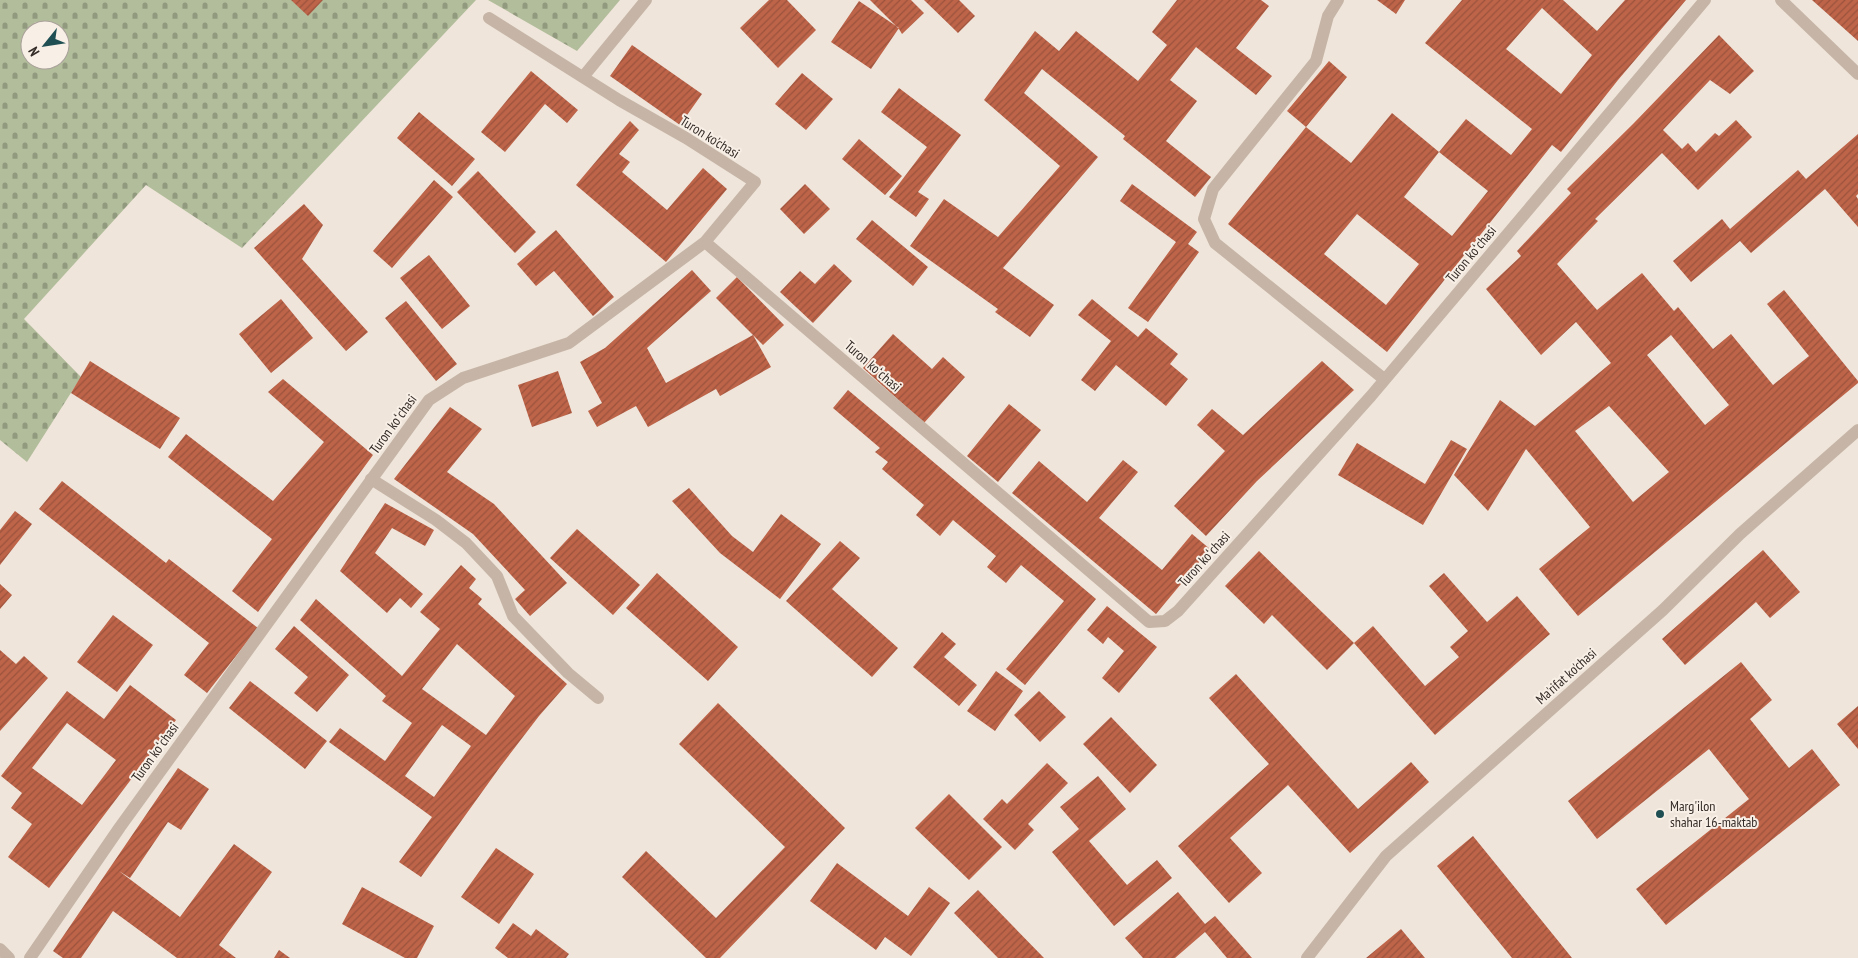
<svg xmlns="http://www.w3.org/2000/svg" width="1858" height="958" font-family="'PT Sans Narrow',sans-serif">
  <style>
    .cemetery { fill: url(#cemetery-stones); fill-rule: evenodd }
    .building { fill: url(#building-hatch); fill-rule: evenodd }
    .lines { fill: none; stroke-linecap: round; stroke-linejoin: round }
    .service { stroke: #c6b5a7; stroke-width: 12 }
    .minor { stroke: #c6b5a7; stroke-width: 12 }
    .tertiary { stroke: #c6b5a7; stroke-width: 12 }
    .poi-dot { fill: #1f4f52; stroke: #f8efe6; stroke-width: 2 }
    .labels { text-anchor: middle; stroke-width: 4; stroke-linejoin: round; paint-order: stroke }
    .street-label { font-size: 14px; fill: #332b27; stroke: #f8efe6 }
    .poi-label { font-size: 14px; fill: #332b27; stroke: #f8efe6; text-anchor: start }
  </style>
  <defs>
    <pattern id="cemetery-stones" width="16" height="16" patternUnits="userSpaceOnUse" patternTransform="scale(1.25)"><rect width="16" height="16" fill="#b2bd9b"/><path d="M2 7V4a2 2 0 0 1 4 0v3zM10 15v-3a2 2 0 0 1 4 0v3z" fill="#919a7e"/></pattern>
    <pattern id="building-hatch" width="6" height="6" patternUnits="userSpaceOnUse" patternTransform="scale(1.25)"><rect width="6" height="6" fill="#be6449"/><path d="M-1 1l2-2M0 6l6-6M5 7l2-2" fill="none" stroke="#9b533d"/></pattern>
  </defs>
  <rect width="100%" height="100%" fill="#efe5da"/>
  <path class="cemetery" d="M0 0H476L242 248 146 185 24 319 81 377 27 462 0 440ZM30 30H60V60H30Z
    M488 0H620L577 51Z"/>
  <path class="building" d="M291 0H323L308 16Z
    M769 0H787L816 30 778 68 740 28Z
    M870 0H911L924 13 902 34 899 29Z
    M924 0H959L975 16 958 33Z
    M1177 0H1261L1269 6 1236 48 1272 76 1256 95 1196 47 1170 80 1197 101 1166 141 1211 177 1195 197 1123 139 1125 136 1042 69 1024 93 1098 157 1003 268 1054 305 1030 337 995 312 998 309 910 246 944 199 998 237 1060 166 984 100 1035 31 1059 51 1076 31 1138 81 1167 45 1152 32Z
    M1377 0H1405L1396 14Z
    M1462 0H1563L1597 31 1625 0H1686L1618 80 1561 152 1552 145 1387 352 1228 224 1306 127 1351 163 1392 113 1439 152 1466 119 1511 155 1532 129 1425 43ZM1542 8 1592 55 1561 94 1506 49ZM1439 152 1488 191 1452 236 1404 197ZM1357 214 1419 264 1386 305 1324 254Z
    M1812 0H1858V41L1821 8Z
    M859 1 899 28 871 69 831 42Z
    M1719 35 1754 71 1730 94 1710 80 1663 130 1682 149 1688 143 1696 152 1715 133 1719 136 1736 120 1752 137 1698 190 1662 153 1595 219 1598 221 1557 264 1597 310 1642 273 1674 311 1678 307 1713 349 1731 334 1773 385 1809 356 1767 304 1784 290 1858 381V383L1578 616 1539 569 1590 527 1526 449 1488 511 1454 475 1500 400 1535 426 1611 363 1576 322 1541 355 1486 289 1521 256 1517 251 1571 193 1567 189 1633 124ZM1671 335 1729 405 1705 425 1647 355ZM1609 406 1669 472 1633 502 1575 431Z
    M632 45 702 94 680 125 610 76Z
    M1329 61 1347 77 1306 127 1287 111Z
    M531 71 578 110 567 123 545 104 505 152 481 132Z
    M802 73 833 99 806 130 775 104Z
    M899 88 961 135 918 192 929 199 916 217 889 197 927 147 881 112Z
    M419 112 475 159 452 186 397 138Z
    M630 121 639 130 619 154 630 162 622 172 667 210 703 168 727 189 666 262 576 185Z
    M1858 134V194L1856 196 1858 199V227L1825 189 1751 253 1740 241 1691 282 1673 261 1722 219 1730 229 1798 170 1806 179Z
    M859 139 902 176 885 195 842 159Z
    M478 171 536 232 515 253 457 192Z
    M434 180 453 197 392 268 373 251Z
    M805 184 830 209 804 234 780 209Z
    M1132 184 1197 232 1188 244 1199 252 1148 322 1128 308 1176 242 1120 201Z
    M304 204 323 225 302 259 368 332 346 351 254 248Z
    M872 220 928 267 913 286 856 239Z
    M556 230 614 297 593 316 554 271 536 286 517 264Z
    M429 255 470 306 442 329 400 278Z
    M834 264 852 281 813 323 780 292 800 271 815 284Z
    M692 270 711 291 647 348 666 383 753 335 716 298 737 277 784 325 763 345 753 335 771 367 720 396 716 389 648 427 636 406 597 427 588 411 602 403 580 362 605 348Z
    M281 299 313 338 271 373 239 334Z
    M1092 299 1138 337 1146 328 1178 354 1170 364 1188 379 1166 406 1116 365 1095 391 1081 380 1111 341 1078 315Z
    M406 301 457 364 436 381 385 318Z
    M893 334 932 369 943 357 965 377 924 423 863 368Z
    M90 361 180 418 160 449 71 393Z
    M1322 361 1354 390 1257 481 1206 536 1174 506 1225 451 1197 425 1212 409 1243 435Z
    M558 371 572 413 532 427 518 385Z
    M283 379 373 455 258 612 232 591 272 539 168 457 186 434 273 501 324 442 268 392Z
    M848 390 1096 599 1025 685 1006 669 1064 601 1021 565 1006 583 987 567 996 556 953 520 940 536 916 515 924 505 882 469 888 462 875 452 880 448 833 408Z
    M1009 404 1041 430 998 482 967 456Z
    M450 407 482 429 447 472 494 504 567 583 530 616 515 599 525 590 473 534 394 479Z
    M1451 440 1467 449 1423 525 1338 475 1357 443 1425 484Z
    M1123 460 1138 472 1099 518 1162 570 1192 534 1210 549 1156 614 1012 493 1039 461 1087 502Z
    M62 481 166 563 169 559 258 628 207 693 184 675 209 643 39 509Z
    M689 488 732 536 753 552 781 514 821 544 780 599 720 553 672 501Z
    M385 503 434 530 425 546 392 528 375 553 423 594 411 608 400 598 387 613 340 571Z
    M15 511 32 524 0 565V530Z
    M577 529 640 585 613 615 550 558Z
    M840 541 860 558 832 589 898 648 872 677 786 601Z
    M1763 550 1800 592 1770 618 1756 602 1685 665 1662 639Z
    M1259 551 1354 643 1327 670 1272 615 1264 624 1225 586Z
    M461 565 476 579 469 588 482 599 478 604 567 684 539 716 500 767 421 877 399 862 432 817 329 742 340 728 385 761 412 723 382 701 386 696 300 620 316 599 402 676 440 629 420 612ZM457 644 515 696 486 735 422 689ZM442 725 471 746 434 797 405 776Z
    M657 573 738 647 708 681 626 608Z
    M1444 573 1487 622 1517 596 1550 634 1435 735 1354 643 1373 626 1425 686 1459 657 1450 647 1468 631 1429 586Z
    M0 584 12 595 0 609Z
    M1107 606 1157 647 1119 693 1102 678 1124 651 1108 637 1103 644 1087 630Z
    M113 615 153 645 117 692 77 662Z
    M294 626 349 675 317 712 294 693 308 677 275 649Z
    M942 632 956 644 944 657 977 685 959 706 913 667Z
    M0 650 16 664 24 656 48 678 0 731Z
    M1741 662 1772 700 1750 719 1789 768 1812 749 1840 785 1666 925 1636 889 1749 799 1709 749 1597 839 1568 801Z
    M996 671 1023 691 995 731 967 711Z
    M1236 674 1358 809 1411 762 1429 782 1350 853 1288 785 1230 838 1262 873 1229 903 1178 846 1269 764 1209 698Z
    M250 681 327 741 305 769 229 708Z
    M130 685 176 720 49 888 8 857 32 824 11 808 22 793 1 776 67 691 104 719ZM67 723 116 760 82 805 32 768Z
    M1039 691 1066 717 1040 742 1014 715Z
    M718 703 845 828 720 958H706L622 877 646 851 716 918 785 847 679 744Z
    M1858 706V749L1837 724Z
    M1111 717 1157 765 1130 793 1083 744Z
    M1047 763 1068 783 1028 824 1034 830 1015 850 983 819 1002 799 1007 804Z
    M178 768 209 789 181 830 168 822 130 878 119 871 180 917 234 844 272 872 219 945 236 958H177L113 911 81 958H63L53 951Z
    M1098 776 1126 809 1089 841 1127 885 1157 860 1172 878 1114 926 1052 852 1079 829 1060 807Z
    M949 794 1002 847 969 880 915 828Z
    M1473 836 1572 958H1512L1437 866Z
    M496 848 534 874 499 924 461 897Z
    M837 863 908 916 929 887 950 903 911 956 885 937 876 950 810 901Z
    M362 887 434 926 417 958H405L342 924Z
    M978 890 1044 958H998L954 913Z
    M1178 892 1205 924 1215 916 1252 958H1227L1205 932 1175 958H1143L1125 938Z
    M513 923 531 936 536 929 569 954 566 958H508L495 948Z
    M1401 929 1425 958H1366Z
    M279 950 290 958H274Z"/>
  <g class="lines">
    <path class="service" d="M371 479 436 520 466 543 497 576 513 616 568 673 598 698"/>
    <path class="minor" d="M1338 0 1328 16 1316 61 1213 189 1204 219 1215 243 1384 379
      M1781 0 1858 74
      M489 18 619 100 686 138 755 182 705 242
      M583 77 646 0
      M30 958 120 827 429 400 463 378 569 343 705 242 1149 622 1165 621 1178 611 1371 396 1705 0
      M1307 958 1386 856 1663 610 1740 534 1858 430"/>
    <path class="tertiary" d="M0 949 9 958"/>
  </g>
  <circle class="poi-dot" cx="1660" cy="814" r="5"/>
  <g class="labels">
    <g class="street-label">
      <text transform="translate(710 137) rotate(32)" y="5">Turon ko'chasi</text>
      <text transform="translate(1471 254) rotate(-50)" y="5">Turon koʻchasi</text>
      <text transform="translate(873 366) rotate(41)" y="5">Turon koʻchasi</text>
      <text transform="translate(393 424) rotate(-54)" y="5">Turon koʻchasi</text>
      <text transform="translate(1204 559) rotate(-48)" y="5">Turon koʻchasi</text>
      <text transform="translate(1566 676) rotate(-42)" y="5">Ma'rifat ko'chasi</text>
      <text transform="translate(155 752) rotate(-54)" y="5">Turon koʻchasi</text>
    </g>
    <g class="poi-label">
      <text x="1670" y="811">Marg'ilon<tspan x="1670" dy="16">shahar 16-maktab</tspan></text>
    </g>
  </g>
  <g transform="translate(45 45) rotate(240)"><circle r="24" fill="#f8efe6" stroke="#a9a19a"/>
  <path d="M0-4L9 19L0 12L-9 19Z" fill="#1f4f52"/>
  <text y="-8" font-size="14" font-weight="bold" text-anchor="middle" fill="#332b27">N</text>
  </g>
</svg>
